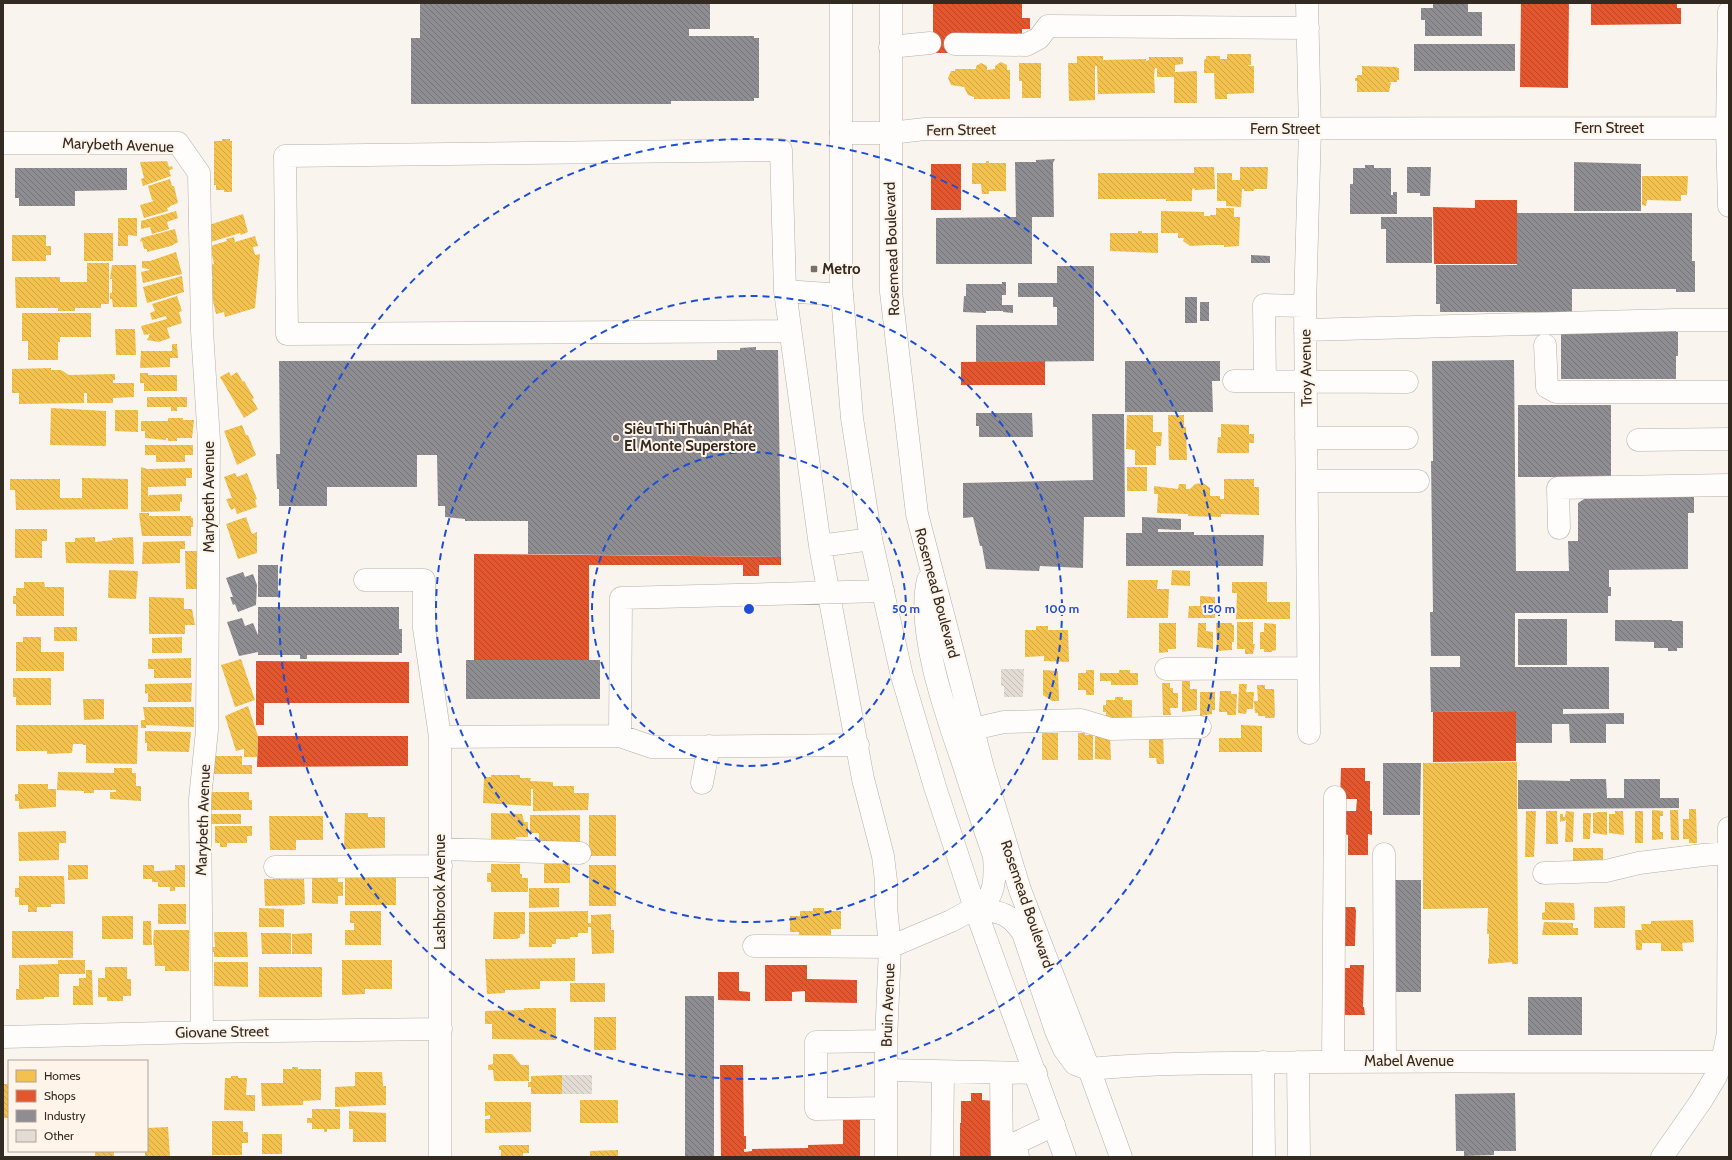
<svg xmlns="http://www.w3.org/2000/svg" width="1732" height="1160" font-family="Cabin,sans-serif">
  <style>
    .homes { fill: url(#homes-back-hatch) }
    .shops { fill: url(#shops-back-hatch) }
    .industry { fill: url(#industry-back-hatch) }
    .building { fill: url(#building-back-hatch) }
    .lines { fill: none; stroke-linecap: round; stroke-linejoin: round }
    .minor-casing { stroke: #b6afa8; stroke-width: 23 }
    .major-casing { stroke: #b6afa8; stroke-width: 23 }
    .minor { stroke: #fefdfc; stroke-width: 22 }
    .major { stroke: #fefdfc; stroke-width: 22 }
    .ring { fill: none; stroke: #1d4ed8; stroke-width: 2; stroke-dasharray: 7 5 }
    .poi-dot { fill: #797169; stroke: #fef4ea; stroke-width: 1.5 }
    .labels { text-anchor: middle; stroke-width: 4; stroke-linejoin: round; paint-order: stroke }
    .street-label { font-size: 15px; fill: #332a21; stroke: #fef4ea }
    .poi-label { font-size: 15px; font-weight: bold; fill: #332a21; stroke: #fef4ea; text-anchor: start }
    .centre { fill: #1d4ed8; stroke: #fef4ea; stroke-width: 2 }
    .ring-label { font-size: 12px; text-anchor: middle; font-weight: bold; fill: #1d4ed8; stroke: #fef4ea; stroke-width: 4; stroke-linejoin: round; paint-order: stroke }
  </style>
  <defs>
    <pattern id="homes-back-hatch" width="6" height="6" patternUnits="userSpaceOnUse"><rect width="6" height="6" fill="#f2c14e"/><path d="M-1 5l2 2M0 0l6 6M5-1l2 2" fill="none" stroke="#d0a644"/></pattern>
    <pattern id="shops-back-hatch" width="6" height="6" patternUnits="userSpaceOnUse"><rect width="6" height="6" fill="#e4572e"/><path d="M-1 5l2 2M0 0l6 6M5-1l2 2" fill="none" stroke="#b94827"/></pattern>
    <pattern id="industry-back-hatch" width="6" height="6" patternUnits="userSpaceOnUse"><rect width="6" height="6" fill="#8d8d92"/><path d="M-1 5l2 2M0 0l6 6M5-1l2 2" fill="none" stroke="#747377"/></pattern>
    <pattern id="building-back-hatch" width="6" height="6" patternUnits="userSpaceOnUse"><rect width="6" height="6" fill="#e3dcd4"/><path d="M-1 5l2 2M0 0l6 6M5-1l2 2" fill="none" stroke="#c3bdb6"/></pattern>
  </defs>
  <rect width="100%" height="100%" fill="#faf4ee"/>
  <path class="homes" d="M1227 54H1251V65L1247 66H1254V93L1227 94V99H1215L1214 73H1204V60L1206 59V56H1220V59H1227Z
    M1077 56H1103V60L1146 59V61L1149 60V57H1183V64L1175 65V72L1197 71V103H1174V77H1157V68H1155L1154 75 1155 93 1098 94 1097 66H1095V100L1069 101 1068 63H1077Z
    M1001 62 1007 65V70H1010V99H974V97L968 95 964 87 951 85 948 78 951 71H955V69H976V66L981 63 987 66V70L995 69V66Z
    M1019 63H1041V98H1022V81H1019Z
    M1362 66 1397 67V68H1399V80H1397V82H1389L1391 83 1389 92H1357V81H1355V78H1357V75H1362Z
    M222 139H230V141H232V192H224V190H216V185H214V141H222Z
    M167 161 169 167 172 166 173 169 169 170 171 176 143 186 141 179 144 178 140 162Z
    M986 161H989V163H1006V191H989V194H982L981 184H972V163H986Z
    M1194 167H1214L1215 189 1195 190 1193 188 1192 190V201H1166V199H1098V173H1194Z
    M1240 167H1268L1267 189H1254V191H1244V189H1242L1241 207 1226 206V201H1217V173H1232V180H1240Z
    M1642 176H1688L1687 195H1681V201L1647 200 1646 206 1642 205Z
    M170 179 172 186H174L178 203 170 206V207L167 208 168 211 144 218 140 205 154 201 152 200 148 186Z
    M1216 208H1234V217H1240L1239 246 1224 247V245H1209L1190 246 1183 241 1184 238H1178V233H1161V211L1204 212V216H1210V215H1216Z
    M176 211 178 218 167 222 169 229 152 234 150 227 141 229V221Z
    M243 214 248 232 241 235 240 233 211 242 209 225Z
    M118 218H137V236L128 235V246H118Z
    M175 229 178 242 171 246 147 252V249H144L142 241 140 242 141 238Z
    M1138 231H1142V233H1158V253L1110 251V233H1138Z
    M84 233H113V261H84Z
    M12 235H46V246H51V255H46V261H12Z
    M255 236 258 246 253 247 255 255 260 254 255 308 225 317 224 312 216 314 208 280 213 279 209 265 214 264 210 246 227 241 226 239 234 237 235 242Z
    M176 252 182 274 143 283 141 272 150 270 149 269 142 268V261H150Z
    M87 263H109V304H101V308H75V311H58V308H16L15 277H60V282H87Z
    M112 265H136L137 307H113L112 299H110V293H112V279H110Z
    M182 276 184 292 147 303 143 287Z
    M177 296 182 311 179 312 182 323 167 328 170 338 159 342 147 340 150 334 144 335 141 326 167 319 166 316 152 320 150 313 155 311 152 304Z
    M22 313H91V337H60V342H58V360H28V341H22Z
    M115 329H135L136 355H116Z
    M172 344H177L178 358H170V367L140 368 141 351H172Z
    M51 368V370H61L69 375 115 374V380H113V383H134V397L113 398V403H87V393H84V403L19 404V393H12V369Z
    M229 372 231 376 237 372 243 382 244 381 254 398 252 399 258 409 244 418 220 377Z
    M140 373H148V375H177V391H144V383H140Z
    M147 397H187V407H177V411H171V407H147Z
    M51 408 106 411V446L50 445Z
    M115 410H138V432L115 431Z
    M1127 415H1153V432H1162L1161 446H1156V465H1135V450L1126 449Z
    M1168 415H1184V427H1186L1187 460H1169Z
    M168 418H183V420H194L192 438H177V441H168V438H166V440L145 438V431H141V421H168Z
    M1221 424 1249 425V434H1254V443H1249V453H1217L1218 437H1221Z
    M242 425 246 435H248L256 455 237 465 224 431Z
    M145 445H193V455H185V462H156V455H145Z
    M141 467 147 469 192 468V478H186V486L148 487V498L149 495 182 494V502H180V511L141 512Z
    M1127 467H1147V491H1127Z
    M235 473 237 477 247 473 257 499 255 500 257 507 237 514 235 508 231 510 226 499 232 498 224 477Z
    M82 478 128 479V509L16 510 15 490H10V479H60V498H82Z
    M1224 479H1254V487H1259V515L1221 514V517L1188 516V514L1157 513 1158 494H1154V486L1178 489 1179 484H1186V489H1190L1195 484 1203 483 1210 488V496H1220V499H1224Z
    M139 513H149V516H191V518H193V527H191V536H142Z
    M246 517 252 534 257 532V553L238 559 226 524Z
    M15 529H47V541H42V558H15Z
    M95 537V542L113 540 112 538 133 537 134 564 66 563 65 542H75V538Z
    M185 541V549H180V563L142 564 143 542Z
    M185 551H206L207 589H186Z
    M109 570 138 571 136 599 108 598Z
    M1172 570 1190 571V586L1171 585Z
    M1128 580H1158L1157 589H1169L1168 618H1127Z
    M24 582H44L45 587H64V616H16V604H13V596H16V588H24Z
    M1232 582H1267V602H1290V619H1236L1237 593H1232Z
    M1200 596 1215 597V618H1188L1189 606H1200Z
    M149 597 184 598V609H192L195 625H185V634H149Z
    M1237 622H1253V644H1255L1253 654H1245V649H1237Z
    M1159 623H1176V649H1168V652L1159 653Z
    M1198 623H1206V631L1213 632V649L1197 647Z
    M1216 623H1232V625H1234V642H1232V650L1217 651Z
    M1264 623 1276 624V650L1272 651V652H1264V649H1260V632H1264Z
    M1036 626H1048V630H1068L1069 662 1044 661V656L1025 657V630H1036Z
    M54 627H77V641H54Z
    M23 637H41V652H64V671H16V642H23Z
    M182 637V653H152V638Z
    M191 658V678H154V669H148V659Z
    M241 659 255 700 235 707 221 665Z
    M1043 670 1058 671 1059 701H1052L1043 695Z
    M1086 670H1094V695H1086V690H1078V673H1086Z
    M1119 670H1130V673H1138V685H1111V681H1100V673H1119Z
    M13 678H51V705H16V697H13Z
    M1182 681H1190V689H1197V710L1182 712Z
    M192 683 191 702H148V693L145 694V684Z
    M1162 683H1170V688H1173V693H1178V708H1170L1171 715H1163Z
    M1239 684H1247L1246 692H1254L1253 709H1247L1246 714 1238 713Z
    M1257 685H1265V689H1274L1275 715 1274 718H1265V716H1258V713H1255L1254 701H1258Z
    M1220 691H1231V694H1237L1236 715H1227V712H1219Z
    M1200 692H1215V710H1212V714L1200 716Z
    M1115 697H1123V700H1132V724H1106V712H1103V705H1106V700H1115Z
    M83 699H104V719L84 720Z
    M248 706 258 736 257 757H244V749L236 751 225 716Z
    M143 707H194V727L146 725V728H141V720H145Z
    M16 725H138L137 764 86 763V745H83V744H73L72 753 47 754V751H16Z
    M1241 725 1262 726V752H1219V738H1241Z
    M145 731 191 732 189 752 147 751V743H145Z
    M1042 733H1058V760H1042Z
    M1078 733H1085V735H1093V760H1078Z
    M1163 733 1164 764H1157L1156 758H1149V734Z
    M1095 735H1103V738H1110L1111 760 1095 759Z
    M213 756H242V765H252V774H210Z
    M1517 762 1518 964H1512V962L1488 964V958H1489V934H1487L1488 908 1423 909V763Z
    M114 768H132V773H136V786H141V801L110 799V792H116V790H94V793H84V791L57 790 58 772 114 773Z
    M491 775H520V778H531L530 781 553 782V786H574V793H589L588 810 533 811V789H531V806L483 803 484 777H491Z
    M18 784H48V789H56V807L19 809V801H15V794H18Z
    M212 792H249V800H252V810H211Z
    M1689 809H1696L1697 843H1689V839H1683V819H1689Z
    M1652 810 1663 811V816H1660V832H1663V839L1652 840Z
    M1670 810H1678L1679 840H1671Z
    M1526 811H1536L1534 857H1525Z
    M1546 811H1557L1558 844H1546Z
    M1566 811 1574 812 1573 842H1565L1566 820 1560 822V814H1563V817H1565Z
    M1615 811H1623L1624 835 1609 833V814H1615Z
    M1635 811H1643V843H1635Z
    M1599 812H1607V835L1593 833V813Z
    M345 813H368V817H385V848L344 849Z
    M491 813 522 814 524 822H528V837H516V839H491Z
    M1583 813H1591L1590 839H1583Z
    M209 814H241V824H209Z
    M530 815H580V842H571V843L539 842V833H530Z
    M589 815H616V856H589Z
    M269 816H323V840H296V850H270Z
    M215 826H252V836H247V843H227V847H220V843H215Z
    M66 831V843H59V860L19 861 18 832Z
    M1573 848H1603V867H1573Z
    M491 864H520V874H522V878H528V892H491V882H487V873H491Z
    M544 864H570V883H544Z
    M68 865H88V879L68 880Z
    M143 865H154V871H157L175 870V865H185V887H175V891H170V887H158V882H152V879H143Z
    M589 865H616V906H589Z
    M345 872H396V905H345Z
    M338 874V882H343V896H338V904L312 903V878Z
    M19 876H64L65 904H51V907H37V912H28V905H19V897H15V888H19Z
    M264 879H304L305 904H302V905L265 906Z
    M529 888H559V907L529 908Z
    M1545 902 1574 903 1575 920H1544L1542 919V913L1545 912Z
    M158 904H186V924H158Z
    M1625 906V928H1594V907Z
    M259 908 284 909V927H259Z
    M813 908H824V911H841V929H831V940L799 937V932H790V916H800V911H813Z
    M350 911H381V945H345V930H354V923H350Z
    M588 911V933H578V937H570V939H556V944H552V947H529V912Z
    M494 912H525V934H520V938H518V939H493Z
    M611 914V930H614V953L592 954 591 927H588V923H591V915Z
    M102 916H133V939H102Z
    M1693 920 1694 942 1682 943 1683 951H1661V943H1642V950H1636L1635 930H1642L1641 924H1651V921Z
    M143 921H151L152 945H143Z
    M1544 922 1573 923V928H1578V935H1542Z
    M154 930H189V971H165V966H155L154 945H153Z
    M12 931H73V958H12Z
    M214 932H247L248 957H214V952H212V947H215Z
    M261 933H291V954H262Z
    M312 933V954H292V934Z
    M575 958V981H540V989L505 990V993L487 994 485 959Z
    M58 960H85V974H59V997H44V999L16 1000V989H19V965L58 964Z
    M342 960H392V989H365V994L342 995Z
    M214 962H248V987L214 986Z
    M105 967H127V979H131V996H123V1001H107V997H98V978H105Z
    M259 967H322V997H259Z
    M86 970H92L93 1005H73V986H79V978H86Z
    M570 983H605V1002H570Z
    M524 1008H556V1040L492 1039V1024H485V1011L524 1010Z
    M594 1017H616V1050H594Z
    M493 1054H512L521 1065H529V1081H494L493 1070H488V1065L493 1064Z
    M292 1067H298V1069H321V1100L303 1101V1105L262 1106 261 1083H283V1069H292Z
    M355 1072H382L383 1086H386V1105L335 1107V1087L355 1086Z
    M562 1075V1094H531V1087H528V1082H531V1076Z
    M231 1076H238V1078H247L246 1095H255V1111L224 1110 225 1078H231Z
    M3 1084H9V1118H3Z
    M580 1100H618V1123H580Z
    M485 1102H531V1132L485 1133V1119H490V1115L485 1116Z
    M312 1109H340V1129H327V1132H324V1129H312V1123H307V1118H312Z
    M349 1111 386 1113V1142H353V1129H349Z
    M212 1121H243V1132H248V1143H242V1155H212Z
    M168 1127 170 1157H145V1151H147V1128Z
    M262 1134H282V1154H262Z
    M501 1145H529V1153H523V1157H501V1150H499V1146Z
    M618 1150V1157H590V1151Z
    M95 1151H114V1157H95Z"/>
  <path class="shops" d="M1521 3H1569L1568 88 1520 87Z
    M1591 3H1677V8H1681V24L1591 25Z
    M933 4H1022V18H1030V29H1022V38L955 53H930L933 37Z
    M931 164H961V210H931Z
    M1475 200H1517V264H1434L1433 207 1475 208Z
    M1045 361V385H961V362Z
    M474 554 781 557V565H759V576H743V565H589V660H474Z
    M256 661 409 662V703H264V725H256Z
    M1516 711V761L1433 762V712Z
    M258 736H408V766L257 767Z
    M1341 768H1365V781H1370V811H1372V835L1368 834V855H1348V835L1343 834V811H1356L1357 799H1340Z
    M1344 907H1355L1356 911 1355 946H1336Z
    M765 965H807V979L857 980V1003L805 1002V991L792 992V1001H765Z
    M1350 965H1364L1363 1007H1364L1365 1015H1340L1341 968H1350Z
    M718 972H739V991L750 992V1001L718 1000Z
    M720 1065H743L744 1136H746V1149H744V1152L752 1151V1149L808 1148V1145L843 1144V1119H860V1157H721Z
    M971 1093H982V1100L994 1101V1157H960V1123H961V1101H971Z"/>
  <path class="industry" d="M420 3H710V29H689V36H754V38H759V98H754V101H671V104H411V38H420Z
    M1433 3H1468V12H1482V36H1425V20H1421V8H1433Z
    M1414 44H1515V71H1414Z
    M1055 159 1053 163 1054 217H1032V264H936V218L1016 217 1015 162H1036V160Z
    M1574 162 1641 164V211H1574Z
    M1365 165H1374V168H1391V195H1393V192H1397V214H1350V184H1353V168H1365Z
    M1407 167H1431L1430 196H1420V193H1407Z
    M15 168H127V190L75 191V206H19V198H15Z
    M1517 213H1692V261H1695V292H1676V289H1572V312H1440V304H1436V265H1517Z
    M1381 217H1432V263H1386V229H1381Z
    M1251 255 1270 256V263H1251Z
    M1057 266H1094V361L976 362V325H1057V307H1053V297H1018V283H1057Z
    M1002 282H1006V295H1002V305H1013V313L1003 312V311H986V313L963 312 964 296H966V284H1002Z
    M1185 297H1197V323H1185Z
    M1200 302H1209V321H1200Z
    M1561 331H1676V332H1678V356H1676V379H1561Z
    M756 347V350H778L781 557 528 554V521H465V519L445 517V506H438L437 455H417V487H327V506H279V489H277L276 454H280L279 361 717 360V350H740V348Z
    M1514 360 1516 571H1569L1568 541H1578V503L1592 494 1694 493V513H1688V569L1609 570V587H1611V596H1608V613H1515V667H1609V709H1563V714L1624 713V724H1606V743H1570L1569 724H1552V743H1516V711L1431 712 1430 667H1460V656H1431L1430 612H1433L1431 461H1433L1432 361Z
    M1125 361H1220V381H1212L1213 412H1125Z
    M1518 405H1611V477H1518Z
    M976 413H1032L1033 437H979V426H976Z
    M1092 414H1124L1125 517H1084L1083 568 1040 566 1039 571 986 569 982 546H980L973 517 963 518V483L1093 480Z
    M1142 517 1181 519V530L1158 529V532H1194V535H1264L1263 566H1126V533H1142Z
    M258 565H278V597H258Z
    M243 572 245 577 253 574 257 585 256 605 238 612 235 604 233 605 230 597H233L226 578Z
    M258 607H399V629H402V653H399V655H307V659H300V655H258V652L239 656 227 622 242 618 245 626 253 623 258 635Z
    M1518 619H1567V665H1518Z
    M1615 620H1672V621H1683V648H1677V651H1668V648H1654V642L1615 641Z
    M466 660H600V699H466Z
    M1383 763H1421L1420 815H1383Z
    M1570 779H1606L1607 798H1624V779H1660V798H1679V808L1518 809V780L1570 781Z
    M1392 880H1421V992H1393Z
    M685 996H714V1157H685Z
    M1528 997H1582V1035H1528Z
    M1515 1093 1516 1151H1494V1155L1464 1156V1151H1456L1455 1094Z"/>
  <path class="building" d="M1001 669H1024L1023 697H1004V686H1001Z
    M562 1075H592V1094H562Z"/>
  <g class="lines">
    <g class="minor-casing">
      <path id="minor" d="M1307 3 1310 129 1305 306 1309 733
        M1729 12 1727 128 1729 206
        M955 44 1026 45 1039 38 1048 26 1308 28
        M890 47 930 43
        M841 133H890L925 129 1729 128
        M3 143H178L199 173 202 331 209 441 207 730 200 799 202 1032
        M785 291 842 295
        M1305 330 1675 320H1729
        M790 331 287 334 285 156 781 150 785 291 820 546 871 539
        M1545 345 1547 387 1556 392H1729
        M1234 381 1407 382
        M1265 381 1264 305 1305 306
        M1306 438H1407
        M1638 440 1729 439
        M1307 481H1418
        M1559 528 1558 488 1729 485
        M820 546 863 779 883 856 886 881V906L890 947 886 1041V1157
        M365 580H424V628L440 737V1157
        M1166 669 1308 668
        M973 729 1004 722 1081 720 1111 729 1200 727
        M620 736 621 598 883 591
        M440 737 620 736 652 747 858 745
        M702 783 709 746
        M441 849 580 853
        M1384 854 1385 1061
        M275 867 441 866
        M1544 873 1606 871 1639 863 1703 855 1729 853
        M754 946 890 947 951 921 975 908
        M3 1037 202 1032 441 1029
        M886 1041 816 1042V1109L886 1108
        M1263 1062 1264 1157
        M1298 1062 1299 1157
        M1333 1062 1335 797
        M1089 1069C1165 1062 1241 1063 1318 1062 1455 1061 1592 1062 1729 1062
        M886 1070 1036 1073
        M1001 1073 1002 1157
        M942 1157 943 1072
        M1018 1157 1016 1143 1054 1125
        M1662 1157 1701 1101 1716 1076 1722 1062 1728 1033 1729 828"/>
    </g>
    <g class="major-casing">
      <path id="major" d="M841 3V282L852 418 871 539 902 676 935 787 975 908 1065 1157
        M891 3V292L917 514 983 768 1020 890 1089 1069 1121 1157
        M928 580C916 630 946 714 963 763 973 794 983 825 994 856 995 869 996 891 986 901 983 904 978 906 975 908
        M975 908C999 912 1009 912 1023 933L1056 1031 1064 1049 1075 1064 1088 1069"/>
    </g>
    <use href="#minor" class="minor"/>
    <use href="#major" class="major"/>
  </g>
  <g class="ring">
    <circle cx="749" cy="609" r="157"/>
    <circle cx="749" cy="609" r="313"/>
    <circle cx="749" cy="609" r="470"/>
  </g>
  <g class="poi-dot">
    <rect x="810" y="265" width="8" height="8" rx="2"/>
    <circle cx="616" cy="438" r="4"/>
  </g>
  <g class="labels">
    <g class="street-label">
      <text x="1609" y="133">Fern Street</text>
      <text x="1285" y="134">Fern Street</text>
      <text transform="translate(961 130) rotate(-1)" y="5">Fern Street</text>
      <text transform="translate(118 145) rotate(2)" y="5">Marybeth Avenue</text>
      <text transform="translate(892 249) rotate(-92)" y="5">Rosemead Boulevard</text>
      <text transform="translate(1306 368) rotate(-91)" y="5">Troy Avenue</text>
      <text transform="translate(209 497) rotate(-90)" y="5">Marybeth Avenue</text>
      <text transform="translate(937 593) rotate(75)" y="5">Rosemead Boulevard</text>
      <text transform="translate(203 820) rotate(-88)" y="5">Marybeth Avenue</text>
      <text transform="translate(440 892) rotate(-90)" y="5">Lashbrook Avenue</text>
      <text transform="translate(1027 904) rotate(71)" y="5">Rosemead Boulevard</text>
      <text transform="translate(888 1005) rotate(-88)" y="5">Bruin Avenue</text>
      <text transform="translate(222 1032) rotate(-1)" y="5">Giovane Street</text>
      <text x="1409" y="1066">Mabel Avenue</text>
    </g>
    <g class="poi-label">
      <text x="822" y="274">Metro</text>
      <text x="624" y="434">Siêu Thi Thuân Phát<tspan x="624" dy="17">El Monte Superstore</tspan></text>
    </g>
  </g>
  <circle cx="749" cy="609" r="6" class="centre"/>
  <g class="ring-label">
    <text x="906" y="613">50 m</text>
    <text x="1062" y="613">100 m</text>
    <text x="1219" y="613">150 m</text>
  </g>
  <rect width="1732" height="1160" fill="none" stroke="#332a21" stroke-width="8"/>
  <rect x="8" y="1060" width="140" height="92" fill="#fef4ea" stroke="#ada39a"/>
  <rect x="16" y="1070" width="20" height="12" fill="#f2c14e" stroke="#ada39a"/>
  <text x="44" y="1080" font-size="12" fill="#332a21">Homes</text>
  <rect x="16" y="1090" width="20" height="12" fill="#e4572e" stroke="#ada39a"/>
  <text x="44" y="1100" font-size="12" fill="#332a21">Shops</text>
  <rect x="16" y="1110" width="20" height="12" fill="#8d8d92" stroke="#ada39a"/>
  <text x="44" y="1120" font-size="12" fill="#332a21">Industry</text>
  <rect x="16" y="1130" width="20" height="12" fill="#e3dcd4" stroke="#ada39a"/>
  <text x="44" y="1140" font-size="12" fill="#332a21">Other</text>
</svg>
